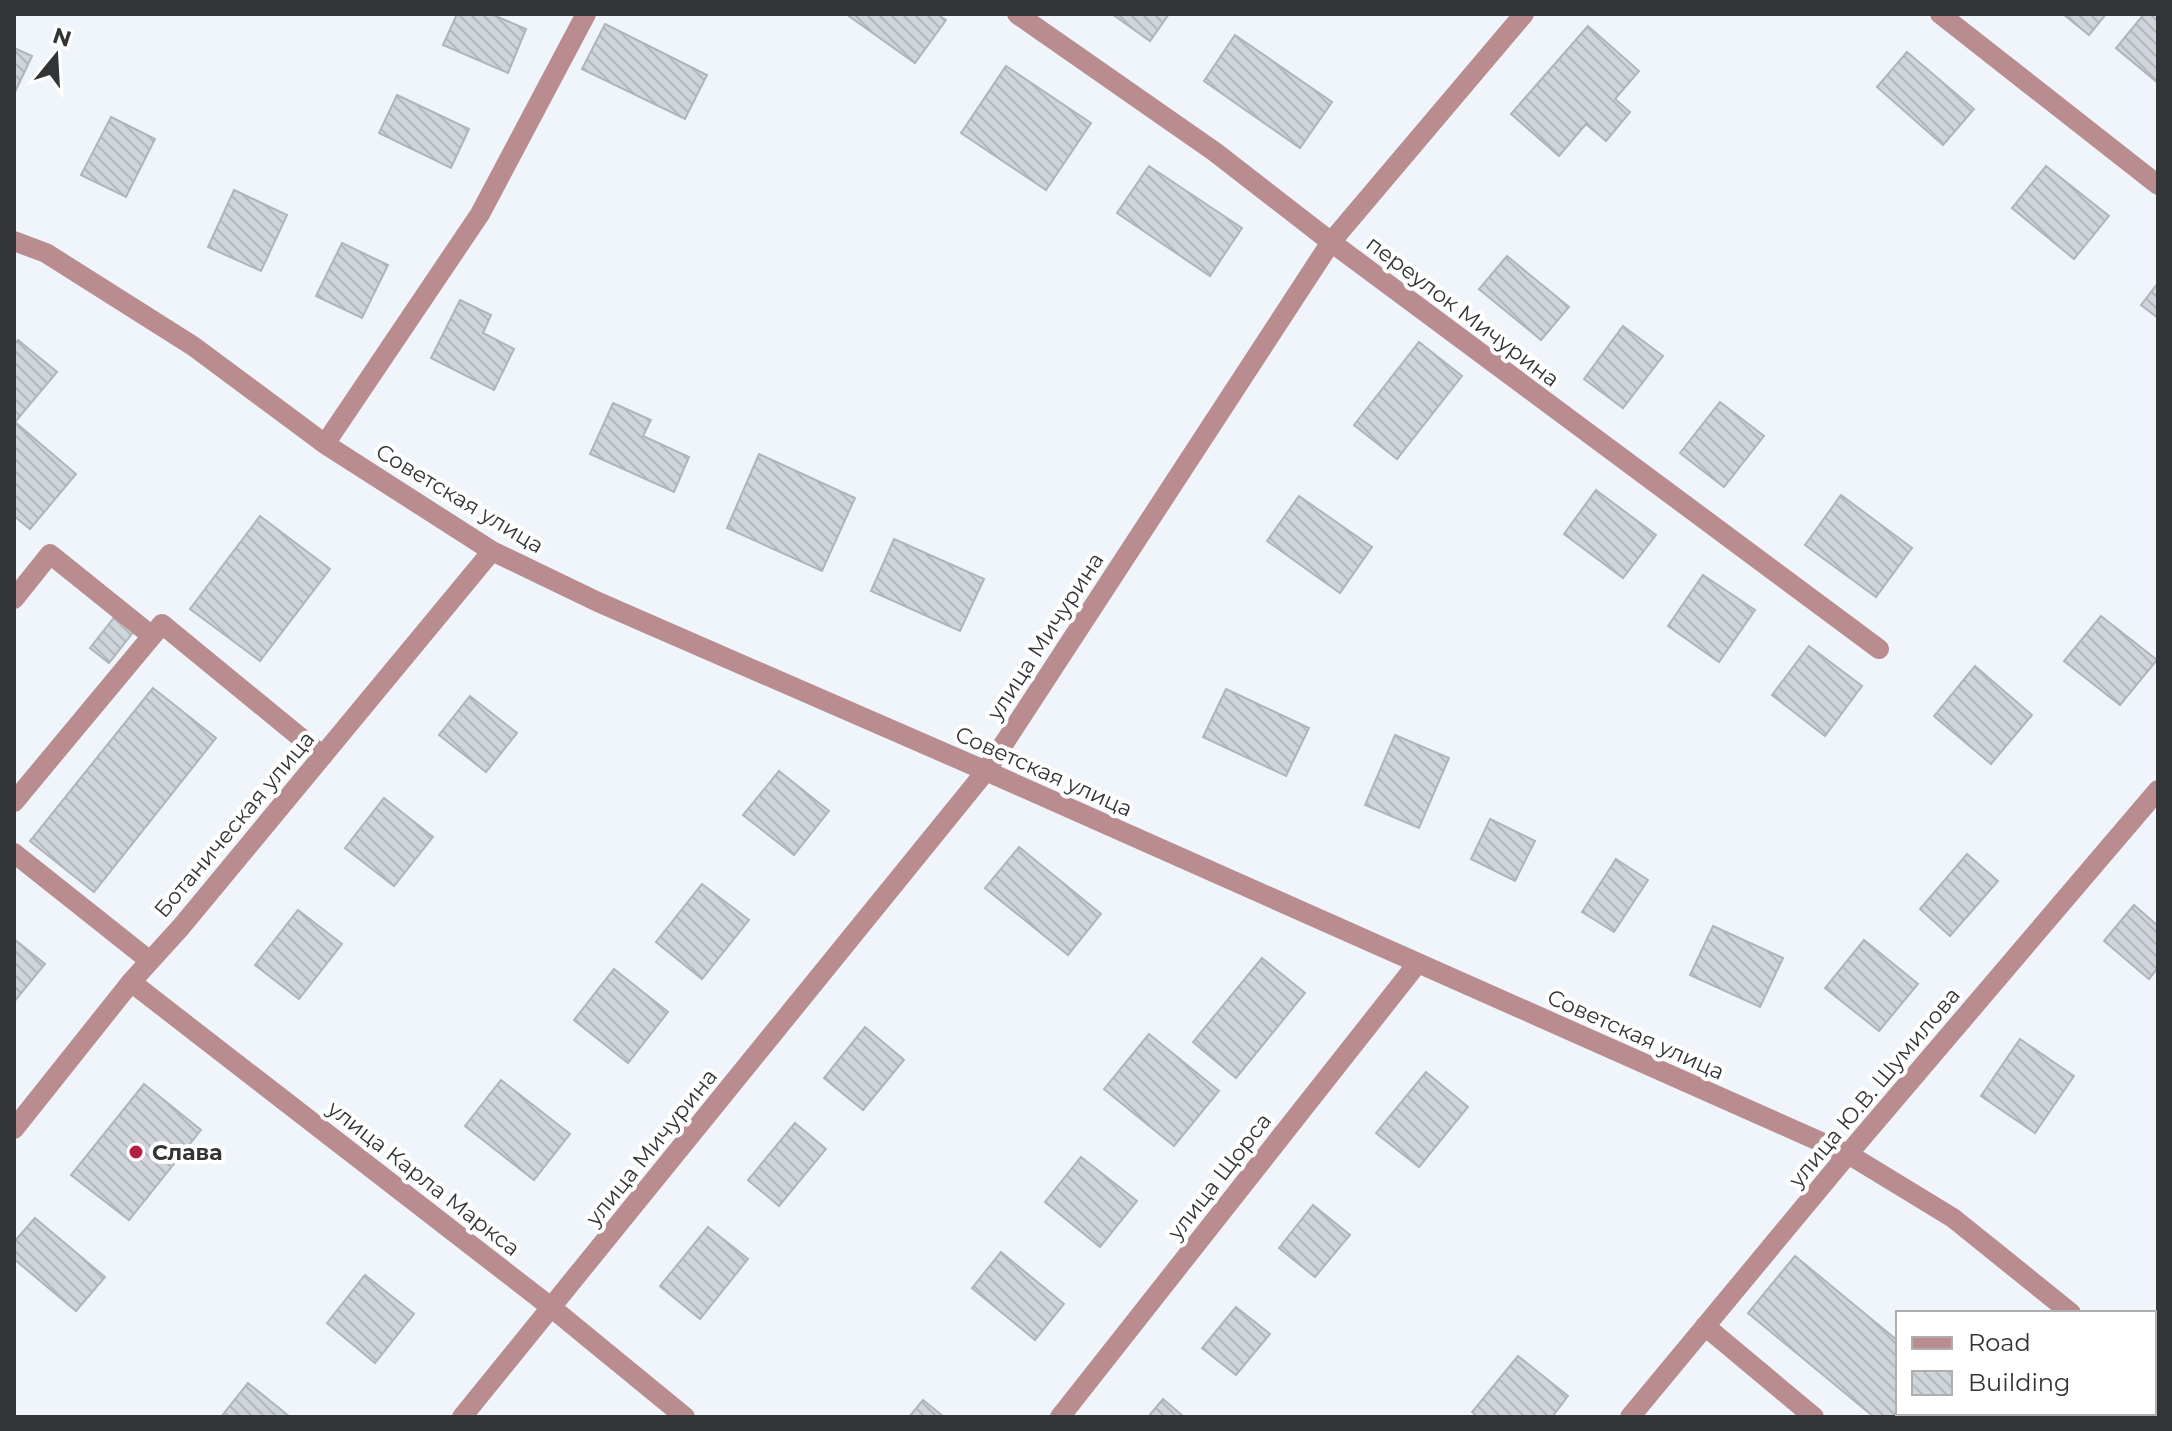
<svg xmlns="http://www.w3.org/2000/svg" width="2172" height="1431" font-family="Montserrat,sans-serif">
  <style>
    .building { fill: url(#building-back-hatch); stroke: #afb5ba; stroke-width: 2 }
    .lines { fill: none; stroke-linecap: round; stroke-linejoin: round }
    .minor { stroke: #b98c8f; stroke-width: 20 }
    .poi-dot { fill: #b32142; stroke: #fff; stroke-width: 3 }
    .labels { text-anchor: middle; stroke-width: 8; stroke-linejoin: round; paint-order: stroke }
    .street-label { font-size: 22px; fill: #323436; stroke: #fff }
    .poi-label { font-size: 22px; font-weight: bold; fill: #323436; stroke: #fff; text-anchor: start }
  </style>
  <defs>
    <pattern id="building-back-hatch" width="6" height="6" patternUnits="userSpaceOnUse" patternTransform="scale(2)"><rect width="6" height="6" fill="#cfd5da"/><path d="M-1 5l2 2M0 0l6 6M5-1l2 2" fill="none" stroke="#b2b7bc"/></pattern>
  </defs>
  <rect width="100%" height="100%" fill="#eff5fa"/>
  <path class="building" d="M457 14H491L526 29 508 73 443 45Z
    M846 14H937L946 20 915 63Z
    M1112 14H1169L1150 41Z
    M2063 14H2106L2089 35Z
    M2144 14H2158V83L2116 48Z
    M605 24 707 75 685 119 582 69Z
    M1588 26 1639 71 1615 99 1630 112 1606 141 1586 124 1559 156 1511 114Z
    M1235 35 1332 102 1300 148 1204 81Z
    M14 48 32 56 14 94Z
    M1907 52 1974 109 1943 145 1877 87Z
    M1006 66 1091 123 1046 190 961 133Z
    M397 95 469 129 451 168 379 133Z
    M111 117 155 139 126 197 81 175Z
    M1149 166 1242 228 1210 276 1117 213Z
    M2046 166 2109 216 2074 259 2012 208Z
    M234 190 287 215 261 271 208 247Z
    M342 243 388 265 362 318 316 296Z
    M1507 256 1569 307 1541 340 1479 289Z
    M2158 283V318L2141 305Z
    M460 300 491 315 483 333 514 349 494 390 431 358Z
    M1623 326 1663 356 1623 408 1584 379Z
    M18 340 57 372 15 422 76 474 30 529 14 516V345Z
    M1419 342 1462 376 1397 459 1354 425Z
    M1720 402 1764 436 1724 487 1680 453Z
    M613 403 651 420 643 436 689 457 674 492 590 454Z
    M759 454 855 498 822 571 727 528Z
    M1596 490 1656 535 1623 578 1564 534Z
    M1841 495 1912 548 1876 597 1805 545Z
    M1299 496 1372 547 1340 593 1267 541Z
    M260 516 330 569 260 661 190 609Z
    M894 539 984 579 960 631 871 591Z
    M1703 575 1755 610 1719 662 1668 626Z
    M116 615 134 631 109 663 90 648Z
    M2101 616 2157 660 2120 705 2064 661Z
    M1809 646 1862 686 1825 736 1772 695Z
    M1975 666 2032 715 1991 764 1934 716Z
    M153 688 216 738 94 892 30 841Z
    M1226 689 1309 728 1286 776 1203 737Z
    M470 696 517 733 486 772 439 735Z
    M1395 735 1449 758 1419 828 1365 805Z
    M779 771 829 811 794 855 743 815Z
    M384 798 433 837 394 886 345 848Z
    M1490 819 1535 841 1515 881 1471 859Z
    M1019 847 1101 914 1068 955 985 888Z
    M1967 854 1998 881 1950 936 1920 909Z
    M1616 859 1648 880 1614 932 1582 912Z
    M702 884 749 920 702 979 656 942Z
    M2134 905 2158 926V968L2149 979 2104 941Z
    M298 910 342 944 299 999 255 965Z
    M1713 926 1783 958 1760 1007 1690 975Z
    M14 939 45 964 14 1002Z
    M1864 940 1918 984 1879 1031 1825 988Z
    M1262 958 1305 993 1236 1078 1193 1042Z
    M614 969 668 1012 628 1063 574 1020Z
    M865 1027 904 1060 863 1110 824 1078Z
    M1149 1034 1219 1091 1174 1146 1104 1089Z
    M2020 1039 2074 1076 2035 1133 1981 1096Z
    M1426 1072 1468 1107 1419 1167 1376 1133Z
    M501 1080 570 1134 534 1180 465 1126Z
    M144 1084 201 1130 129 1220 71 1175Z
    M795 1123 826 1149 779 1206 748 1180Z
    M1081 1157 1137 1201 1100 1247 1045 1202Z
    M1313 1205 1350 1235 1315 1277 1279 1248Z
    M35 1218 105 1277 76 1311 14 1259V1242Z
    M708 1227 748 1259 700 1319 660 1286Z
    M1001 1252 1064 1304 1035 1340 972 1288Z
    M1795 1256 1898 1341V1413H1985L1990 1417H1874L1748 1313Z
    M365 1275 414 1314 375 1363 327 1323Z
    M1236 1307 1270 1334 1236 1375 1202 1348Z
    M1518 1356 1568 1396 1552 1417H1478L1472 1412Z
    M248 1383 290 1417H221Z
    M1163 1399 1184 1417H1148Z
    M923 1400 944 1417H909Z"/>
  <g class="lines">
    <path class="minor" d="M1017 14 1215 152 1331 242 1879 649
      M1940 14 2158 185
      M14 241 46 253 193 346 325 444 492 551 598 602 986 771 1848 1154 1953 1218 2071 1313
      M325 444 480 214 586 14
      M14 599 50 554 152 636
      M14 802 162 624 323 756
      M14 853 150 961
      M131 982 552 1308 685 1417
      M14 1129 131 982 181 927 492 551
      M1705 1326 1814 1417
      M2154 1380 2158 1383
      M462 1417 986 771 1331 242 1524 14
      M1060 1417 1417 964
      M1630 1417 1848 1154 2158 790"/>
  </g>
  <circle class="poi-dot" cx="136" cy="1152" r="8"/>
  <g class="labels">
    <g class="street-label">
      <text transform="translate(1463 311) rotate(37)" y="8">переулок Мичурина</text>
      <text transform="translate(460 498) rotate(31)" y="8">Советская улица</text>
      <text transform="translate(1045 636) rotate(-57)" y="8">улица Мичурина</text>
      <text transform="translate(1044 771) rotate(24)" y="8">Советская улица</text>
      <text transform="translate(234 824) rotate(-50)" y="8">Ботаническая улица</text>
      <text transform="translate(1636 1034) rotate(24)" y="8">Советская улица</text>
      <text transform="translate(1874 1087) rotate(-50)" y="8">улица Ю.В. Шумилова</text>
      <text transform="translate(651 1147) rotate(-51)" y="8">улица Мичурина</text>
      <text transform="translate(1219 1176) rotate(-52)" y="8">улица Щорса</text>
      <text transform="translate(424 1178) rotate(38)" y="8">улица Карла Маркса</text>
    </g>
    <g class="poi-label">
      <text x="152" y="1160">Слава</text>
    </g>
  </g>
  <rect width="2172" height="1431" fill="none" stroke="#323436" stroke-width="32"/>
  <rect x="1896" y="1311" width="260" height="104" fill="#ffffff" stroke="#adaeaf" stroke-width="2"/>
  <rect x="1912" y="1337" width="40" height="12" fill="#b98c8f" stroke="#adaeaf" stroke-width="2"/>
  <text x="1968" y="1351" font-size="24" fill="#323436">Road</text>
  <rect x="1912" y="1371" width="40" height="24" fill="url(#building-back-hatch)" stroke="#adaeaf" stroke-width="2"/>
  <text x="1968" y="1391" font-size="24" fill="#323436">Building</text>
  <g transform="translate(56 56) rotate(18)" stroke="#ffffff" stroke-width="6" paint-order="stroke">
  <path d="M0-6L14 30L0 20L-14 30Z" fill="#323436"/>
  <text y="-12" font-size="22" font-weight="bold" text-anchor="middle" fill="#323436">N</text>
  </g>
</svg>
